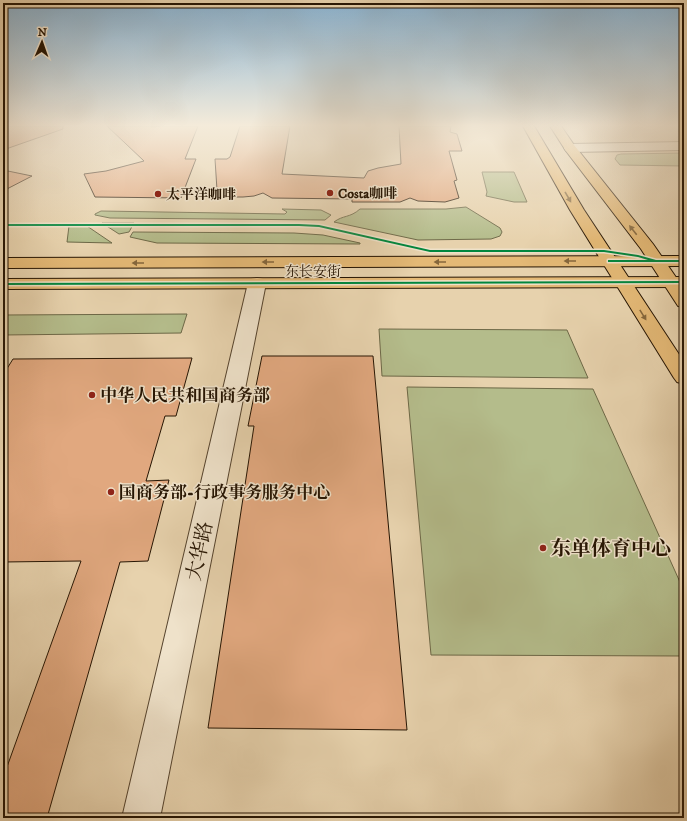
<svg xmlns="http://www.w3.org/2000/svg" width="687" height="821" font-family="'IM FELL DW Pica','Noto Serif SC',serif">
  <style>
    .green { fill: #b4bc8b; stroke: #6d6847 }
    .building { fill: #e1a87f; stroke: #261503 }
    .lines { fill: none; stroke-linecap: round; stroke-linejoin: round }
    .street-casing { stroke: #56442e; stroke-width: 2 }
    .primary-casing { stroke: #261503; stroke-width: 2 }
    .highway-casing { stroke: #261503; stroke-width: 2 }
    .street { fill: #efe2ca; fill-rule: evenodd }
    .primary { fill: #e4b976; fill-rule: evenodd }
    .highway { fill: #e4b976; fill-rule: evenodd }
    .cycleway-casing { stroke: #efe2ca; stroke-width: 3 }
    .cycleway { fill: #00873e; fill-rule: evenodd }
    .oneway { fill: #85673c }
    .poi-dot { fill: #8f2418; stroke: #efe2ca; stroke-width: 1.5 }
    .labels { text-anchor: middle; stroke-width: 3; stroke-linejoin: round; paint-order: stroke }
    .far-poi-label { font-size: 14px; font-weight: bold; fill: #261503; stroke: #efe2ca; text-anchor: start }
    .far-street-label { font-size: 14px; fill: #261503; stroke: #efe2ca }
    .poi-label { font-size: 17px; font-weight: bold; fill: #261503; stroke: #efe2ca; text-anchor: start }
    .near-poi-label { font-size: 20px; font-weight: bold; fill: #261503; stroke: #efe2ca; text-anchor: start }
    .near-street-label { font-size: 20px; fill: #261503; stroke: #efe2ca }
  </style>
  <rect width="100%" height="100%" fill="#e7d2ad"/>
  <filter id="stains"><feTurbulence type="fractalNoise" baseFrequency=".005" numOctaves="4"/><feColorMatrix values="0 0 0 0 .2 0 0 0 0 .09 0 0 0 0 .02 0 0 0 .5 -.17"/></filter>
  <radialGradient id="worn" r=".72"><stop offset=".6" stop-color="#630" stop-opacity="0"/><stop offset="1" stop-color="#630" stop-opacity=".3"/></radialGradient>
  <path class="green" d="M684 153V166L620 165 615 159 617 155 621 154Z
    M482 172H514L527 202H514L486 196 487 192Z
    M466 207 500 228 502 232 500 236 491 239 418 240 334 222C343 215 350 218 360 209H446Z
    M282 209 321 210 331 215 325 220 110 218 95 215V214L101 211 285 214 287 212Z
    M102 223H134L129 232 119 234Z
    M72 224H84L112 243 67 242 69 226Z
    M133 232 294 233 323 235 360 243V244L157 243 130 237Z
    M187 314 181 333 3 335V315Z
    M379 329 567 330 588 378 382 376Z
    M407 387 593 389 684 591V656L431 655Z"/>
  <path class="building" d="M3 126H63V129L3 150Z
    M107 126H198L185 159H196L181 198 95 197 84 174 106 171 144 161Z
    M240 126H290L282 174 364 178 368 171 378 168 401 164 399 126H451L450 132 457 134 462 151H449L457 180 454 181 459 198 445 202 418 201 410 198 400 202H352V199L272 198 263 193 254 196 243 197H228L220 194 217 190 215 159H227L230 157Z
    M3 170 32 176 3 191Z
    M262 356H373L407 730 208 728 254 426H248Z
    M192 358 176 416H165L146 481 169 480 148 561 120 562 47 818H3V778L81 561 3 562V375L13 359Z"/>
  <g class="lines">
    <g class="street-casing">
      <path id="street" d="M684 142V150L570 152 566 151 564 148 566 145 570 144Z
        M257 278 263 279 266 283 160 818H122L248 283 251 279Z"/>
    </g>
    <g class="primary-casing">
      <path id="primary" d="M523 126H534L584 210 684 362V384L677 382 674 378 570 210Z
        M550 126H561L574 145 653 244 684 289V307L678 306 641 249 566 151Z"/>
    </g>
    <g class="highway-casing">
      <path id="highway" d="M684 256V266L3 268V258Z
        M684 277V287L3 289V279Z"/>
    </g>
    <use href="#street" class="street"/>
    <use href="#primary" class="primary"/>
    <use href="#highway" class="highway"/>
    <g class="cycleway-casing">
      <path id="cycleway" d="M3 224H299L319 225 430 250H604L638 255 656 260H684V262H608V260H648L638 257 604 252H430L319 227 299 226H3Z
        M684 281V283L3 285V283Z"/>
    </g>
    <use href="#cycleway" class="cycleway"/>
  </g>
  <defs><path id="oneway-solid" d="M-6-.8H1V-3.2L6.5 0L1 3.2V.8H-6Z"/></defs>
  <g class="oneway">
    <use href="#oneway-solid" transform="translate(568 197) rotate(60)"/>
    <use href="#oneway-solid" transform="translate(633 230) rotate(-128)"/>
    <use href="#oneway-solid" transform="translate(570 261) rotate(180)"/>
    <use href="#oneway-solid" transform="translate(268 262) rotate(180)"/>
    <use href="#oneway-solid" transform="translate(440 262) rotate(180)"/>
    <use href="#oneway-solid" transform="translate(138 263) rotate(-180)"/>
    <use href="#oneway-solid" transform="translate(643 315) rotate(58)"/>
  </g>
  <linearGradient id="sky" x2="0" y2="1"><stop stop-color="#89b4d4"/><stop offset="0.52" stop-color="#f4ebda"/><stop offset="1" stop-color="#f4ebda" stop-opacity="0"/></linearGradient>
  <rect width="687" height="241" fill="url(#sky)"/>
  <g class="poi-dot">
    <circle cx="330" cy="193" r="4"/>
    <circle cx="158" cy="194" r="4"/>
    <circle cx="92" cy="395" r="4"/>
    <circle cx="111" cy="492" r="4"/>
    <circle cx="543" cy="548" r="4"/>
  </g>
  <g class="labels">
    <g class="far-poi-label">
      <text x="338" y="198">Costa咖啡</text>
      <text x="166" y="199">太平洋咖啡</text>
    </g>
    <g class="far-street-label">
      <text x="313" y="276">东长安街</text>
    </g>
    <g class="poi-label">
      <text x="100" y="401">中华人民共和国商务部</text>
      <text x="119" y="498">国商务部-行政事务服务中心</text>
    </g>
    <g class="near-poi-label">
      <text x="551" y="555">东单体育中心</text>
    </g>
    <g class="near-street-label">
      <text transform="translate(199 551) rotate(-78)" y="7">大华路</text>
    </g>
  </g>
  <rect width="687" height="821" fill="none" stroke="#e7d2ad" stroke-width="16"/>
  <rect x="4" y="4" width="679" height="813" fill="none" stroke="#261503" stroke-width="2"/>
  <rect x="8" y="8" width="671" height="805" fill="none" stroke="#261503"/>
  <g transform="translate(42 42) rotate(2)" stroke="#efe2ca" stroke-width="3" paint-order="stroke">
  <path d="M0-3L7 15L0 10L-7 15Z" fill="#261503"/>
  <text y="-6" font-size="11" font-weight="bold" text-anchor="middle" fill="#261503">N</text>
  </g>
  <rect width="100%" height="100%" filter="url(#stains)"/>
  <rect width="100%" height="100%" fill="url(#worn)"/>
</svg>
